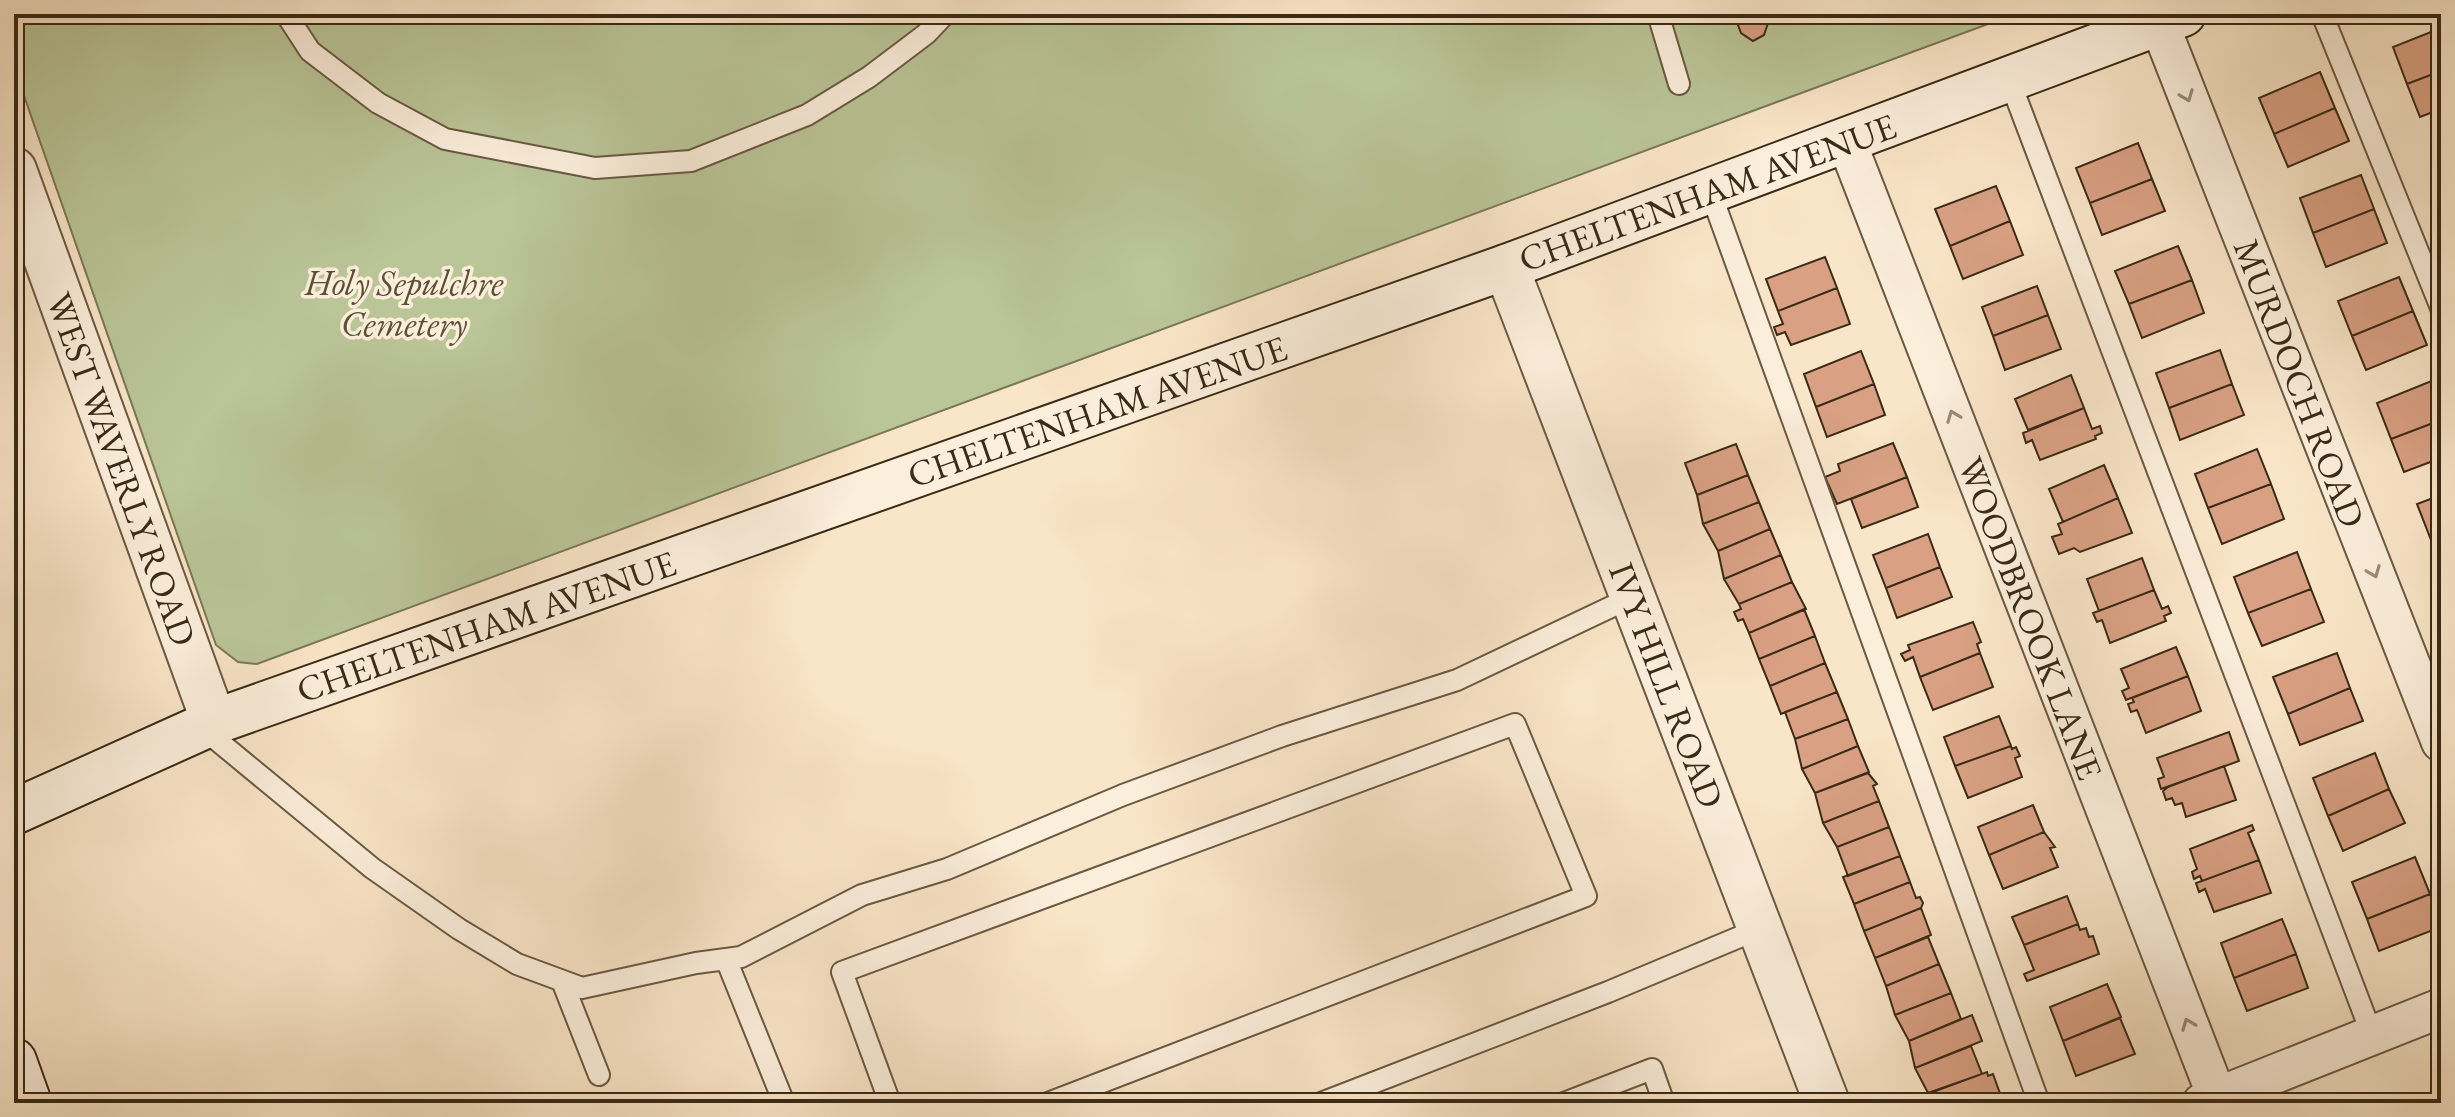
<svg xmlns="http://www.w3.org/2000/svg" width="2455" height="1117" font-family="'EB Garamond',serif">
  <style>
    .green { fill: #bac598; stroke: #7a7857; stroke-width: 2 }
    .building { fill: #d9a083; stroke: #3a2a16; stroke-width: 2 }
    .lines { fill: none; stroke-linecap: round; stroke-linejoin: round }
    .service-casing { stroke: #6a5942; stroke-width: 24 }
    .minor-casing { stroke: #6a5942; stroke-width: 42 }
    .tertiary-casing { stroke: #6a5942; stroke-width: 48 }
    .secondary-casing { stroke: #3a2a16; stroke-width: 48 }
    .service { stroke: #fbeedb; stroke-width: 20 }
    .minor { stroke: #fbeedb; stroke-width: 38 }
    .tertiary { stroke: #fbeedb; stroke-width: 44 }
    .secondary { stroke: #fbeedb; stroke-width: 44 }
    .oneway { stroke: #9a8c78 }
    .labels { text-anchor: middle; stroke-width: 7; stroke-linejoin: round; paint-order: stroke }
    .street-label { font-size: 36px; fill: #3a2a16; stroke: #fbeedb }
    .park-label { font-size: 36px; font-style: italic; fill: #5a5136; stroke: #fbeedb }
  </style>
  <rect width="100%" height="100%" fill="#f9e5c7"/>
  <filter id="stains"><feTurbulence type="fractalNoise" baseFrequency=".0025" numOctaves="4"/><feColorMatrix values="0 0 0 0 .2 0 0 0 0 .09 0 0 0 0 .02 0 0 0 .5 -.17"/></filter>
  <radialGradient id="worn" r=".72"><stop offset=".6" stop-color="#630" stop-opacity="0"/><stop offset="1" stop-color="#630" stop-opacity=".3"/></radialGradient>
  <path class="green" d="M14 14H2015L257 664 238 662 216 645 14 67Z"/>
  <path class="building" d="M1734 14H1784L1785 16 1768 23 1764 35 1753 41 1741 33Z
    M2441 28V71L2407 84 2393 47Z
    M2441 71V109L2420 117 2407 84Z
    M2320 72 2335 108 2274 134 2259 98Z
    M2335 108 2349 141 2288 167 2274 134Z
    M2138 143 2152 179 2090 203 2076 168Z
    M2441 146V170L2433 149Z
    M2361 175 2374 209 2313 233 2300 198Z
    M2152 179 2165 211 2102 235 2090 203Z
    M1996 186 2010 221 1950 246 1935 209Z
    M2374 209 2387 243 2326 267 2313 233Z
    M2010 221 2023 255 1963 279 1950 246Z
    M2178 246 2192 280 2129 304 2115 271Z
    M1825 257 1837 288 1778 311 1766 279Z
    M2399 277 2413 311 2352 336 2338 301Z
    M2192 280 2204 313 2142 338 2129 304Z
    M2037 286 2048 315 1993 336 1982 307Z
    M1837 288 1850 324 1791 345 1785 332 1777 335 1774 327 1783 324 1778 311Z
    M2413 311 2427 345 2366 370 2352 336Z
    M2048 315 2061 349 2005 370 1993 336Z
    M2220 350 2232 384 2169 408 2156 373Z
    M1861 351 1874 384 1816 407 1804 374Z
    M2071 375 2084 408 2028 430 2015 399Z
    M2439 378 2441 420 2391 439 2377 403Z
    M1874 384 1885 415 1827 437 1816 407Z
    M2232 384 2244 415 2180 440 2169 408Z
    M2084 408 2092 429 2100 426 2102 433 2095 436 2096 439 2040 460 2032 440 2026 443 2023 433Z
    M2441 420V458L2404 472 2391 439Z
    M1893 443 1907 477 1837 504 1825 477 1840 471 1838 464Z
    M1736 444 1748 475 1697 495 1685 463Z
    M2257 449 2271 484 2208 508 2195 474Z
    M2104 465 2118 498 2063 522 2049 489Z
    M1748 475 1759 502 1703 524 1697 495Z
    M1907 477 1918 507 1862 528 1851 499Z
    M2271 484 2284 519 2222 544 2208 508Z
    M2441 495V536L2431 540 2417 504Z
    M2118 498 2132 533 2080 552 2074 548 2059 554 2052 537 2062 534 2058 524Z
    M1759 502 1770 529 1718 551 1703 524Z
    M1770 529 1781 555 1724 579 1718 551Z
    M1928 534 1940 567 1886 588 1873 555Z
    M2441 536V565L2431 540Z
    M2297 552 2311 589 2248 613 2234 577Z
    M1781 555 1792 582 1739 604 1724 579Z
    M2142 558 2154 590 2099 611 2087 579Z
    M1940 567 1952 597 1897 618 1886 588Z
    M1792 582 1806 609 1749 633 1743 619 1738 621 1734 612 1741 609 1739 604Z
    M2311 589 2324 622 2262 646 2248 613Z
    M2154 590 2162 609 2168 606 2171 613 2164 616 2166 621 2110 643 2102 620 2097 622 2093 613Z
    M1804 609 1815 636 1759 659 1749 633Z
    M1973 622 1981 642 1977 644 1980 653 1920 677 1913 657 1905 661 1901 654 1910 650 1908 645Z
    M1815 636 1825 663 1770 686 1759 659Z
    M2176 647 2188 676 2126 700 2122 691 2129 688 2121 669Z
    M1980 653 1993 687 1933 710 1920 677Z
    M2337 653 2350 688 2288 714 2273 677Z
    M1825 663 1837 692 1781 714 1770 686Z
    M2188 676 2201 711 2146 733 2137 710 2131 712 2128 704 2134 702 2132 698Z
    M2350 688 2363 721 2300 745 2288 714Z
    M1837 692 1848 719 1795 739 1785 712Z
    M1999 716 2011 746 1955 766 1944 737Z
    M1848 719 1858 746 1802 769 1795 739Z
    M2229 732 2239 761 2161 789 2158 779 2164 777 2157 758Z
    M1858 746 1869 772 1815 793 1802 769Z
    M2011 746 2012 749 2016 747 2020 756 2015 758 2022 777 1968 798 1955 766Z
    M2375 753 2389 789 2328 816 2313 778Z
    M2224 766 2236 800 2186 817 2182 803 2175 805 2172 798 2166 800 2163 791 2168 787Z
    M1868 773 1877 784 1873 786 1879 801 1823 823 1815 793Z
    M2389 789 2405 823 2343 851 2328 816Z
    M1879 801 1889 827 1837 847 1823 823Z
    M2033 805 2044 832 1989 855 1978 827Z
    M2252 825 2254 830 2248 833 2259 860 2202 881 2200 876 2194 879 2192 872 2197 869 2190 849Z
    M1889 827 1900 856 1848 876 1837 847Z
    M2044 832 2055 847 2050 848 2058 867 2003 889 1989 855Z
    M1900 856 1910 882 1854 904 1843 877Z
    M2415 857 2430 894 2367 919 2352 882Z
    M2259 860 2271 893 2214 912 2205 889 2199 892 2196 883Z
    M1910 882 1916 898 1920 897 1923 903 1921 908 1864 931 1854 904Z
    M2430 894 2441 927 2379 951 2367 919Z
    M2067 896 2078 924 2024 945 2012 917Z
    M1921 908 1931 935 1875 958 1864 931Z
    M2282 919 2296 954 2234 978 2221 943Z
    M2078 924 2080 930 2086 928 2089 937 2093 936 2099 954 2027 981 2024 974 2034 970 2024 945Z
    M1928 937 1939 964 1886 986 1875 958Z
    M2296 954 2308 988 2247 1011 2234 978Z
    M1939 964 1951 993 1895 1015 1886 986Z
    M2107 984 2121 1017 2063 1041 2050 1007Z
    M1951 993 1961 1019 1909 1041 1895 1015Z
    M1972 1015 1982 1041 1915 1068 1909 1041Z
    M2120 1018 2135 1054 2076 1076 2063 1041Z
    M1971 1046 1982 1074 1928 1093 1915 1068Z
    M1987 1072 1988 1076 1993 1074 2002 1099 1998 1103H1922V1096Z"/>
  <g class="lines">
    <g class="service-casing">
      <path id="service" d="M286 14 310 51 378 103 445 139 595 168 691 161 807 115 869 77 926 34 945 14
        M1658 14 1679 84
        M2322 14 2441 308
        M2009 79 2372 1035
        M1710 191 2039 1103
        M201 727 372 868 459 929 517 964 582 988 696 963 741 957 862 895 947 869 1123 795 1282 736 1457 680 1632 597
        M726 959 784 1103
        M562 981 599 1075
        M890 1103 842 972 1515 724 1586 896 1048 1103
        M1321 1103 1608 992 1761 928
        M1564 1103 1652 1069 1664 1103"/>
    </g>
    <g class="minor-casing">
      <path id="minor" d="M2159 23 2441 742
        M1846 140 2217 1097
        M2202 1103 2441 1008"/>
    </g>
    <g class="tertiary-casing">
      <path id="tertiary" d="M14 170 214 722
        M1506 267 1827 1103"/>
    </g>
    <g class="secondary-casing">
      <path id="secondary" d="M14 812 214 722 1506 267 2183 14
        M14 1061 29 1103"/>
    </g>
    <use href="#service" class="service"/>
    <use href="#minor" class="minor"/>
    <use href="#tertiary" class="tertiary"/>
    <use href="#secondary" class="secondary"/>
  </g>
  <defs><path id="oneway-chevron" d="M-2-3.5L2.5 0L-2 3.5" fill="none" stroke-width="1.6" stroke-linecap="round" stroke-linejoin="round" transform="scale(2)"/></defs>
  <g class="oneway">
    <use href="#oneway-chevron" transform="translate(2187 96) rotate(69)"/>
    <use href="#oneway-chevron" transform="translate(1953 416) rotate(-111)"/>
    <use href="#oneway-chevron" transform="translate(2374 572) rotate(69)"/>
    <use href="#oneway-chevron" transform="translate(2188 1024) rotate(-111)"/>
  </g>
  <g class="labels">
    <g class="street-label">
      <text transform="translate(1707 192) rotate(-20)" y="13">CHELTENHAM AVENUE</text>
      <text transform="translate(2300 383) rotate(69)" y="13">MURDOCH ROAD</text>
      <text transform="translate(1097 411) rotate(-19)" y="13">CHELTENHAM AVENUE</text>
      <text transform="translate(122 469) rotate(70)" y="13">WEST WAVERLY ROAD</text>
      <text transform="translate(2031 618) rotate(69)" y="13">WOODBROOK LANE</text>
      <text transform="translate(486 626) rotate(-19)" y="13">CHELTENHAM AVENUE</text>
      <text transform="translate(1667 685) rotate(69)" y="13">IVY HILL ROAD</text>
    </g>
    <g class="park-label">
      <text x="404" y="295">Holy Sepulchre<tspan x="404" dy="41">Cemetery</tspan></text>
    </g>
  </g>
  <rect width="2455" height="1117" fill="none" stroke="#f9e5c7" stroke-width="48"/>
  <rect x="16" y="16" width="2423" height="1085" fill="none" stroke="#3a2a16" stroke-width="4"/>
  <rect x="24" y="24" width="2407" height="1069" fill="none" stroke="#3a2a16" stroke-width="2"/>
  <rect width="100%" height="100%" filter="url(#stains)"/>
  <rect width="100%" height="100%" fill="url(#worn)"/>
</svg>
